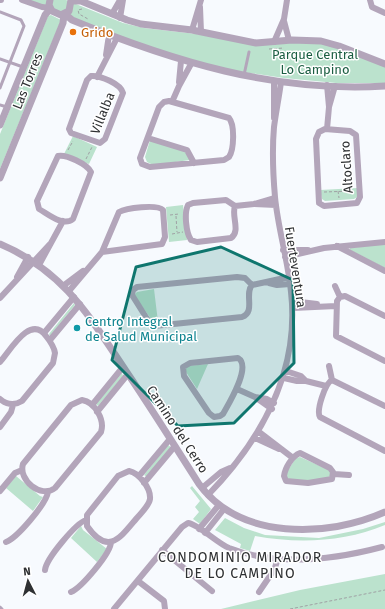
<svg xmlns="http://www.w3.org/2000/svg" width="385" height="609" font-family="'Fira Sans',sans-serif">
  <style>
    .green { fill: #bbe2cd }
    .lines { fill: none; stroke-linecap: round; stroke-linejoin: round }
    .path { stroke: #9fa1a4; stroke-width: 1; stroke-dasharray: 3 2; stroke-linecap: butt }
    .service { stroke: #b3a5ba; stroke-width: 3 }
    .minor { stroke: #b3a5ba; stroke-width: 6 }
    .tertiary { stroke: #b3a5ba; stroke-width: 7 }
    .marked { fill: #0f766e; fill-opacity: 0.2; stroke: #0f766e; stroke-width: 3; stroke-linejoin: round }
    .food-dot { fill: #e8710a; stroke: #fff; stroke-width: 1.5 }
    .culture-dot { fill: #0f9aa8; stroke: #fff; stroke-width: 1.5 }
    .labels { text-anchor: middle; stroke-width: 3; stroke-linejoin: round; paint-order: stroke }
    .food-label { font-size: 13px; fill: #c56008; stroke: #fff; text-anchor: start }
    .park-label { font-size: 13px; fill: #1b5e42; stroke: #fff }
    .street-label { font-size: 13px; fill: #2f3133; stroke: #fff }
    .culture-label { font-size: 13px; fill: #0d838f; stroke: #fff; text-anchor: start }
    .neighbourhood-label { font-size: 14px; letter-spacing: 1px; fill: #2f3133; stroke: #fff }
  </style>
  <rect width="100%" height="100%" fill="#f7fafe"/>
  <path class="green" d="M28 0H66L123 23 144 28 205 35 232 41H317L385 66V83H336L284 78 216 68 117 37Z
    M51 15 61 20 0 169V134L48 16Z
    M73 136 97 147 89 164 64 154Z
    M150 140 186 149 190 160 153 165 147 162 145 157Z
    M357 188V197L354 199 325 201 322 199 320 190Z
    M183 205 187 240 169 242 166 207Z
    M385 244V268L350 250V248Z
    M154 289 158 322 154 323 134 295 137 292Z
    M74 303 75 305 50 336 49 334Z
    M208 364 197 389 186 372V368L188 366Z
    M122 373 123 376 98 406 96 404Z
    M168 445 171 447 147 477 144 475Z
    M300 457 327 469 331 472V476C320 481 297 483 286 478V473L296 458Z
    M16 476 40 496 43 497 33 511 6 488Z
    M192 486 211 509 200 524 193 519 199 512 195 507 200 501 190 488Z
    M225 518 244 528 265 535 319 538 363 529 385 522V525C344 542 299 544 255 536L250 551 240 548 241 544 215 530Z
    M81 526 83 530 107 549 97 562 71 538Z
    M385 574V609H221L300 590Z"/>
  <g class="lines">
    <path class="path" d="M82 9 78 10 79 14 88 19
      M269 49 284 48
      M68 150 73 141
      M86 159 92 147
      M338 191 339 198
      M324 192 353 191
      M170 215 179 214
      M176 216 177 232
      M172 234 183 232
      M290 609 385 590"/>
    <path class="service" d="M0 12 21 20 24 26 0 88
      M0 59 23 67
      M244 75 249 52
      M0 105 7 107
      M0 607 2 609"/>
    <path class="minor" d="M0 0H1
      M22 0 42 7 50 8
      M370 0 372 7 385 13
      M200 7 201 32
      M112 14 120 0
      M120 18 123 0
      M284 21 289 40
      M192 30 201 0
      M274 42 284 19 287 0
      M106 55 109 35
      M91 76C100 75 121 84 123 93L105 139 100 143 71 133 69 129 87 80Z
      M97 77 117 38
      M179 82 181 61
      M327 85 329 107 327 129
      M169 101 229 118C235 125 234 150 229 157L224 160 150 167 142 164 140 158 159 107 164 102Z
      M172 102 179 86 191 64
      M329 107 335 86
      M274 118V82
      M325 129 350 131 356 135 360 197 357 203 324 206 319 203 316 139 319 132Z
      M148 138 187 150 194 163
      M58 156C66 154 87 164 91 172L73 219C63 227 48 214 39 209L37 201Z
      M226 200 235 206C231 216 241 231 231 238L197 242 191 240C186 233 184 213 188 205L193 203Z
      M254 204 276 205
      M235 206 254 204 275 198
      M337 246 385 271
      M283 250H308
      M285 257 324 248 385 242
      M39 265 63 221
      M17 277 28 257
      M269 283 277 285 290 284
      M252 285 245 278 237 277 137 287 133 290 132 295 149 322 154 326 242 317C256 312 244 294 252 285L289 277
      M63 286 83 271
      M335 286 340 297
      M69 291 102 252 119 212C126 208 157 204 163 210L165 237 162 244 102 252
      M0 298 50 244
      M292 301 317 304
      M293 308 336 306
      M385 316 345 296 340 297 337 301 336 336 385 361
      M44 333 74 297
      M50 340 80 304
      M238 358C252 366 229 403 223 414L220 416 214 417 209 413 184 376 183 367 190 363Z
      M0 362C10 351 30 314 46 336 50 341 54 346 55 353L53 363 22 401C14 406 7 405 0 399
      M329 366 332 380
      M286 371 301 376 306 381
      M284 378 297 381H306L326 386
      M332 380C325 383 316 411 320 417L385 451
      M332 380 385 406
      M237 389 255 397 267 399 274 403
      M255 397 272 409
      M82 400C95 402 105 420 101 432L55 488C41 499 18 480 23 464L71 405Z
      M92 405 123 367
      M97 412 128 374
      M0 427 11 412 13 405
      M259 432 293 458
      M255 438 279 449
      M300 453 330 468 333 472 332 479 308 483 286 481 284 476C285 468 292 456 300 453Z
      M129 471C139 473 151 488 150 499 149 506 141 513 136 519 120 538 108 556 87 526V515L118 476Z
      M334 474 349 475
      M139 476 170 439
      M144 483 175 446
      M202 488 221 472 230 468
      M0 491 15 473 22 470
      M208 495C261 440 300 372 291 292 288 260 278 229 275 197 273 174 272 150 274 127 276 112 279 97 281 82
      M199 529 219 505
      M205 533 224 509
      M6 542C17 538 46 504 48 492
      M162 550 212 591
      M45 570C46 559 76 523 86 520
      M138 581 164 601 165 609
      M71 592C81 588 111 553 111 542
      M259 592 274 570 278 559
      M114 609 182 527 188 523C198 524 217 543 229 548 278 567 333 560 382 547"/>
    <path class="tertiary" d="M50 0 49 5 52 11 61 15 69 11 71 0
      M71 1H81L127 20 141 24 192 30 256 43 292 40 321 41 339 46 385 64
      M65 14 72 20C172 61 275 93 385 86
      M0 125 45 15 50 9
      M0 178 63 23 64 14
      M0 244C64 271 89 316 126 371 151 408 175 446 199 484 240 540 327 538 385 512"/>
  </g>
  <path class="marked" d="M221 247 293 280 294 363 234 423 178 426 112 360 136 267Z"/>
  <circle class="food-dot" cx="73" cy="32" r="4"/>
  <circle class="culture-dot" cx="77" cy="328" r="4"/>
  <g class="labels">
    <g class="food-label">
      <text x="81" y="37">Grido</text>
    </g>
    <g class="park-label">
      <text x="315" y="59">Parque Central<tspan x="315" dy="15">Lo Campino</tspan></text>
    </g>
    <g class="street-label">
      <text transform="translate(27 81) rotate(-68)" y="5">Las Torres</text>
      <text transform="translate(102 113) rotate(-68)" y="5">Villalba</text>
      <text transform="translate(346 167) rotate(-94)" y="5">Altoclaro</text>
      <text transform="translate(296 267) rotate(81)" y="5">Fuerteventura</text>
      <text transform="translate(178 429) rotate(57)" y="5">Camino del Cerro</text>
    </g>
    <g class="culture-label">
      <text x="85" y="326">Centro Integral<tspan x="85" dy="15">de Salud Municipal</tspan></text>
    </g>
    <g class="neighbourhood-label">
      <text x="240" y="562">CONDOMINIO MIRADOR<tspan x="240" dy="16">DE LO CAMPINO</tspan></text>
    </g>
  </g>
  <g transform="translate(28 581) rotate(354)" stroke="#ffffff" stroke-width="3" paint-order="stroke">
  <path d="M0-3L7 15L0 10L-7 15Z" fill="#2f3133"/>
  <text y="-6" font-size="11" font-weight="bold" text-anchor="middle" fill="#2f3133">N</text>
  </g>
</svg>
